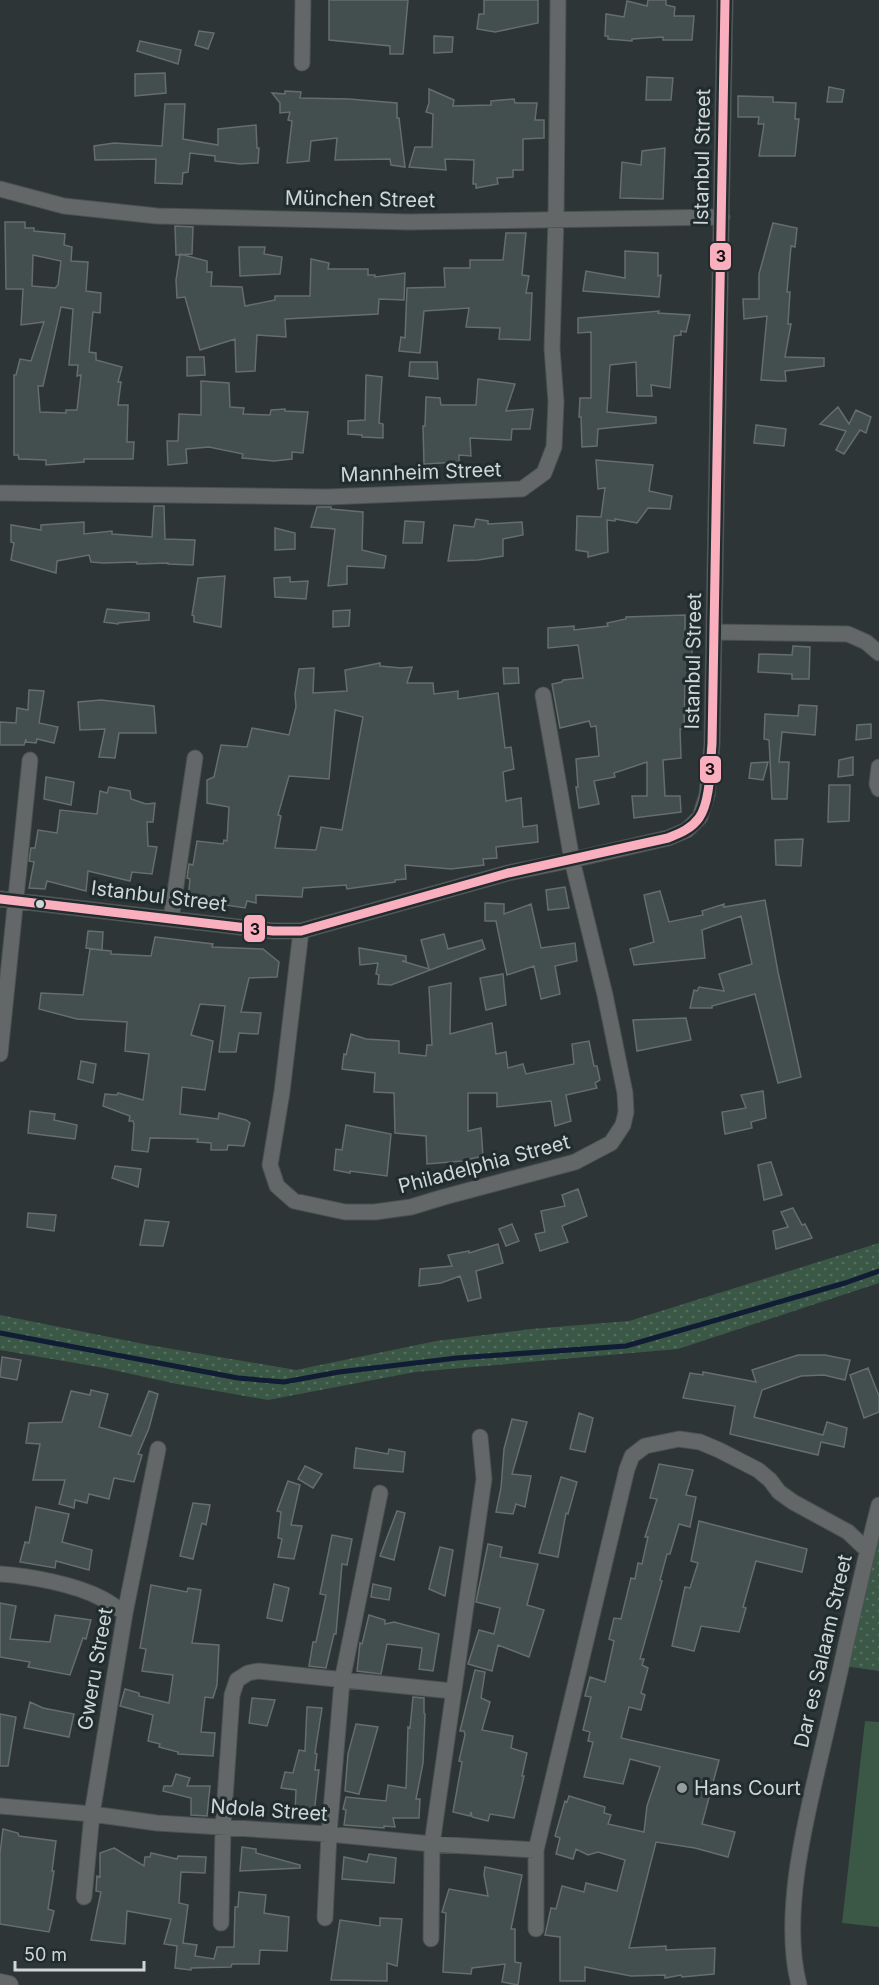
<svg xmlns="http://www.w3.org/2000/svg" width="879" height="1985" font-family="Inter,sans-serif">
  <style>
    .grass { fill: url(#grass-dots) }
    .park { fill: #3b5846 }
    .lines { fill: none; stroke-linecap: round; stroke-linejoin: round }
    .stream { stroke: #111c35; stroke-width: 5 }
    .building { fill: #424f4e; stroke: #676d6c; stroke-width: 1.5; fill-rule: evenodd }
    .minor-casing { stroke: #4b5152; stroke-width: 17 }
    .tertiary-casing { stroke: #4b5152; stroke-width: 20 }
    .minor { stroke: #636768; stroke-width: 15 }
    .tertiary { stroke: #636768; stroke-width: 18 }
    .bus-1-casing { stroke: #212c2f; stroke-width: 14 }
    .bus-1 { stroke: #faafbe; stroke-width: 9 }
    .bus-dot { fill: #cfd6d7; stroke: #212c2f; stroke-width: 2 }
    .poi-dot { fill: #979e9f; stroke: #212c2f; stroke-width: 2 }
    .labels { text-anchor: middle; stroke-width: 6; stroke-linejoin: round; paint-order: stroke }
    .street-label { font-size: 20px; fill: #cfd6d7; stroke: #212c2f }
    .poi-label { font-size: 20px; fill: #cfd6d7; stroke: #212c2f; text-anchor: start }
    .line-badge { stroke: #212c2f; stroke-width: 2 }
    .pale-badge-label { font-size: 16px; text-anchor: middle; font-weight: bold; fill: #111 }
  </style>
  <defs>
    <pattern id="grass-dots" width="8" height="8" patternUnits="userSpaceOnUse" patternTransform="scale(1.5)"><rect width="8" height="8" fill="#3b5846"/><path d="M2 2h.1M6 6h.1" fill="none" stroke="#566f60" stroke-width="1.8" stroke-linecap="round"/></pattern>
  </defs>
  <rect width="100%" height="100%" fill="#2e3536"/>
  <path class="grass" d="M879 1243V1283L678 1349 415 1372 268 1400 177 1384 104 1368 0 1350V1315L149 1345 296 1370 436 1341 531 1329 629 1321Z
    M879 1519V1671L844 1666Z"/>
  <path class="park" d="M865 1721 879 1722V1927L842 1923Z"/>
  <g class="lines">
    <path class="stream" d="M0 1333 238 1378 284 1382 339 1372 457 1358 626 1346 845 1283 879 1271"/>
  </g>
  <path class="building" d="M329 0H408L403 54H390V46L329 40Z
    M484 0H538V23L495 32 477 29 479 14H484Z
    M648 0H666V5L675 7 674 16H694L692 40H663V37L632 39V41L608 39V36H605L606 14 624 17 627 1 647 6Z
    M199 31 214 33 208 49 195 45Z
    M434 36 453 37 452 52 434 53Z
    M140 41 181 50 178 64 137 51Z
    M165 73 166 93 135 96V74Z
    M647 77 673 78 671 100H646Z
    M829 87 844 90 842 102H827Z
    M429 89 454 100 453 106 491 105V101L514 99 515 103H537L535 120H544V138L523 139V170H513V177L497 178 498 184 476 188V184H473L474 160 445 159 446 170 409 167 415 147H432L433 114 426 112 429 103Z
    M285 91 301 92 300 98 349 99 397 103V118H399L405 167 391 165 390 159 335 160 337 138 311 141 309 161 287 163 292 121 288 120 290 112 280 113V103L272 93 285 94Z
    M738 96 773 97V102L796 103 795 119H799L795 156H759L764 124H758L759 117H738Z
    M165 104H185L183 139 218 145V129L256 125 257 148H259L258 163 240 164 215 161V156L190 153 188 172 183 173 182 184 155 183 156 159 95 160 94 146 114 143 162 146Z
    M665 148 663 199 620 198 622 162 641 165 642 151Z
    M5 222H25V228H34V231L65 234 64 245 72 247 71 261 88 262 86 291 101 293 100 313 93 312 89 352 96 353V360L122 367 118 382H121L118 405H128L127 442H134L133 459H84V462L46 465V460L19 459 18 455H14V375H16L20 359 31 361 44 322 21 325 23 289H6ZM33 255 61 261 58 285 55 288 32 286ZM61 307 73 309 69 365H78L77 376 81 375 77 410H66V413L40 412 38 386H43Z
    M773 223 797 228 795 247 791 246 787 292H790L788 324H791L785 357 824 358V366L785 371 786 381H778L761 380 767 316 744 319 743 299H759V274Z
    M175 226 193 227 192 254 176 255Z
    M506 233H526L522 275 529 276 526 293H532L530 340 499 339 500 328 466 327 469 308 424 311 420 353 399 351 401 337 405 338 407 288 445 287 444 268H470V260H503Z
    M239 247H265L264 254 282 257 280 274 240 276Z
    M625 251 658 253V276L661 275 659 297 583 291 586 271 625 278Z
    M180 254 207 261V272H212L211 286 242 287 245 306 275 300V296H310L311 259 329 263 328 269H368V275H375V277L405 273 404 300 379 299 378 314 285 319 286 337 257 335 255 371 236 372 235 339 200 350 185 297 177 298 176 280Z
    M659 311 658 313 690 315 686 332 681 331V335L674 336 670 388 651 385 652 396H637L636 362 610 365 607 412 656 417V423L598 429 597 446 582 447 581 417H579L580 398H591V332L578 333V318Z
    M187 357H204L205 375 187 376Z
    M410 362H437L438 379 409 376Z
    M366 375 382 377 379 423 383 424V438L362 437V435L348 434V421L365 420Z
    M478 379 515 384 506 411 533 409 530 429H512L511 440 470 438 471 456 459 455V462L424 464 423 426H425L426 397 440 398 441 405H476Z
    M201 381 229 383 230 407 244 408 243 414 270 415 271 410 285 409V411L308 412 303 453 292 452V459L274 461 242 458 243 454 209 447 186 449 187 463 168 465 167 441H178L179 414 201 415Z
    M838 407 849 424 856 410 871 417 866 433 860 430 844 454 836 450 846 431 820 424Z
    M756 425 786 429 784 446 754 443Z
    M596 460 653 465 649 491 672 496 670 509 648 508 637 523 615 519V521L607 520 608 552 588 557V552L576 550 577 516 601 517 605 488 598 489Z
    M154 506H164L165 539 195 540 193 565 168 564V563L137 564V562L103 563 91 562 89 555 57 561 56 573 11 560 14 543 11 542V525L41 530V525L84 522V534L112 531V534L152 537Z
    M317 507H331V509L363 512 362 550 386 556 384 568 347 566V584L328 586 335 529 311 527Z
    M476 519 488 521V524L522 522 523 535 503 539V556L478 560 448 561 454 525 474 527Z
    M405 521 424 522 422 543H403Z
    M275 528 295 533V549L275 550Z
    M225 576 221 627 194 622V616L192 615 198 578Z
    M290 577V582L308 581 306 599 275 597 274 578Z
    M107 609 149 613V620L118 623V624L104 622Z
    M350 610 349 626 333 627V611Z
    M685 615V631H691L692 656H695L699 681 685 683 684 729H680L681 758 663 760 665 796H680L681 812 634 818 632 796H647V762L614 773 615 777 594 781 599 804 579 808 576 787H578L576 759 599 756 596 726 591 727 589 721 560 728 552 684 562 682 563 680 583 678 578 645 548 648V628L574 626V630L608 626 607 623 626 619V617Z
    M793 646 810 647 809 679H792V674L758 672 759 654 792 655Z
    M380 663V666L401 668 412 667 407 683H433L434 694 458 691V699L498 693 505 748 511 747 514 769 503 772 506 801 521 798 523 827 537 825 538 842 496 847 497 858 483 859 484 865 451 869 405 865 406 879 395 880V882L347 889 346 885 303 888 302 897 256 895V903L247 901 245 908 188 899 190 879 187 878 189 864 193 865 197 841 223 844 224 840 227 841 229 807 207 803V780L214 777 221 745 247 747 252 728 289 735 296 707 295 694 299 669 314 668 313 693 347 691 345 670ZM335 710 363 717 342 830 321 827 316 850 275 848 281 816 278 815 289 776 329 779Z
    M503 668H518L519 683 504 684Z
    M29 690 44 691 39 723 58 727 54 743 37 739 36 743 26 742V739L24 745H0V722L16 723 17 708 28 710Z
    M101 700 154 706 156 733H119L115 758 99 757 105 729 80 730 78 702Z
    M799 705 817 706 815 735 782 732 779 762H789L787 799H772L769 740 764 739 765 714 798 716Z
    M871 724V738L856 740 857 725Z
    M853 757V775L838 777 839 760Z
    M768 762 763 780 749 778 751 763Z
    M46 777 74 782 71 805 44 799Z
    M829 785H850L849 821 828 822Z
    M109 787 130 791 131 799 146 804 155 803 153 822H147L148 846 157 847 152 874 132 872 130 881 88 871 86 891 47 881 45 889 29 888 34 862 29 861 31 848H35L38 830 57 833 60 810 97 814 100 791 107 793Z
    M803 839 801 866 776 865 775 840Z
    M565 887 569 908 548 910 546 890Z
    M660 891 669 922 703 915 702 911 724 904V907L765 900 778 972 801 1077 778 1083 755 994 712 1006V1008H690L694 990 697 991 699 987 724 991 719 974 752 964 741 916 702 930 705 958 634 965 630 949 654 942 644 895Z
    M485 903 504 904V914L531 904 541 948 575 943 577 961 555 966 560 994 541 999 534 966 507 975 496 921H485Z
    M88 931 103 932 102 950 86 948Z
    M444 934 448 949 482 940 485 949 391 985 378 984 379 975 376 974 378 963 360 965 359 948 406 956V961H402L429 969 421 940Z
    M155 937 213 944 212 947 263 949 279 962 277 977 249 978 241 1012 261 1013 258 1034 239 1033 236 1052H219L225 1006 200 1004 191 1035 213 1041 205 1090 182 1087 180 1114 218 1119 219 1113 246 1120 250 1123 244 1146 228 1145 227 1150H211V1143L197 1142 198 1139 150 1138 148 1152 132 1150 134 1124 133 1121H129L130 1116 103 1106 105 1094 117 1095 118 1093 143 1100 149 1054 125 1051 127 1022 77 1019 39 1009 41 993 83 995 90 949 111 951V954L151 956Z
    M503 974 506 1005 486 1010 480 978Z
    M451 983 450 1034 492 1023 496 1054 506 1052 508 1068 523 1064 526 1074 574 1064 572 1044 589 1041 594 1066H597L600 1080 595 1083 597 1088 566 1095 571 1121 555 1126 551 1101 497 1107V1093H468V1131L481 1128 483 1156 462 1161 427 1164 426 1136 395 1133 394 1093 374 1092 375 1073 342 1069 344 1054 346 1055 351 1034 366 1039 399 1041V1053L426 1056 427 1045H432L429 987Z
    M686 1018 691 1040 637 1051 633 1020Z
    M81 1061 96 1064 93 1083 78 1079Z
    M763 1091 766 1118 751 1122 752 1128 725 1134 722 1112 746 1108 741 1095Z
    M30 1111 55 1114 54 1120 77 1125 75 1139 28 1133Z
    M346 1125 391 1134 387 1176 350 1171V1173L334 1170 336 1149 342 1150Z
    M771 1162 782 1195 764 1200 758 1165Z
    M115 1166 141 1169 138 1187 112 1178Z
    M578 1189 587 1216 562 1226 568 1242 540 1251 535 1234 545 1232 541 1211 565 1206 562 1195Z
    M793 1208 802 1225 805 1224 812 1238 776 1249 773 1231 788 1227 781 1212Z
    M28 1213 56 1215 54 1231 27 1227Z
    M145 1220 169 1222 163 1246 140 1245Z
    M512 1224 519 1241 506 1246 499 1229Z
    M498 1244 503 1263 476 1271 481 1298 468 1301 460 1276 441 1283 419 1286 420 1269 452 1266 448 1255 469 1251V1253Z
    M798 1355H825L850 1360 845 1380 824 1375 801 1376 762 1390 754 1417 823 1435 827 1422 847 1428 844 1447 821 1442 818 1455 730 1434 735 1406 683 1398 690 1373 703 1375V1372L756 1382 752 1370Z
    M2 1357 21 1360 17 1380 0 1377Z
    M868 1368 879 1396V1412L864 1418 850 1375Z
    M91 1390 108 1394 99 1427 131 1436 149 1391 158 1394 149 1428 138 1454 142 1455 134 1482 114 1478 109 1499 89 1494 87 1503 75 1500 74 1508 59 1504 65 1480H33L40 1444 26 1443 29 1423 62 1422 71 1391 90 1395Z
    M579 1413 593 1418 585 1452 570 1449Z
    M512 1419 527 1422 512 1474 531 1476 525 1507 516 1504 513 1514 496 1512 501 1488 504 1449Z
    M356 1448 388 1454 389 1449 405 1452 403 1472 354 1468Z
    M659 1464 693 1470 686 1495 696 1497 690 1527 679 1524 670 1554H667L660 1580 662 1581 640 1659H644L642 1665 648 1668 641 1693 645 1695 641 1710 629 1707 621 1738 719 1760 702 1824 735 1832 728 1857 695 1848 656 1842 629 1948 666 1946V1950L715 1948 714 1974 682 1977 681 1975 665 1978V1975L631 1976 585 1967V1981H560V1937L545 1935 551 1908 556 1909 562 1886 584 1892 586 1883 617 1891 625 1860 598 1852 588 1855 576 1849 573 1859 556 1854 560 1838 555 1836 565 1801 567 1802 569 1796 605 1807 604 1813 611 1815 608 1824 644 1832 647 1806 660 1767 630 1759 623 1784 584 1777 593 1742 588 1741 590 1732 583 1730 591 1697 585 1696 590 1677 605 1682 614 1641 609 1639 614 1618 621 1619 631 1578 635 1579 638 1563 642 1564 648 1537H645L657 1499 650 1498Z
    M305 1466 322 1474 313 1488 298 1479Z
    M561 1477 577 1482 568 1514 566 1513 558 1557 539 1553Z
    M288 1481 300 1485 291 1525 302 1526 294 1559 278 1557 282 1539 278 1538 281 1512 277 1511Z
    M193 1503 210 1505 206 1525 202 1523 193 1559 180 1556Z
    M36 1507 69 1514 62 1542 92 1550 89 1570 56 1561 55 1568 20 1562 25 1542 29 1543Z
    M397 1511 405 1513 394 1560 380 1556Z
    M699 1521 807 1549 802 1572 756 1561 743 1607 746 1608 739 1632 701 1626 694 1651 672 1646 685 1587 690 1588 698 1563 691 1561Z
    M332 1535 352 1539 347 1565 342 1564 336 1634H334L326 1668 309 1666 313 1642H316L326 1595 320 1594Z
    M488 1544 502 1547 500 1557 538 1564 527 1605 544 1610 529 1657 498 1645 492 1671 468 1664 479 1630 494 1634 500 1608 476 1602Z
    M440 1547 453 1550 445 1596 429 1589Z
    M274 1584 289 1588 282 1621 267 1618Z
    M373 1584 391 1588 389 1600 371 1597Z
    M151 1585 187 1592 188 1588 201 1590 192 1643 219 1645 217 1685 213 1698 205 1697 201 1732 215 1733 213 1756 178 1754V1752L159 1747 160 1744 148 1741 153 1715 120 1706 125 1689 139 1693V1696L169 1703 173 1675 142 1671 146 1649 140 1648Z
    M0 1603 16 1606 10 1639 50 1642 55 1615 91 1620 86 1639 83 1638 70 1675 28 1667 30 1662 0 1657Z
    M369 1615 385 1620V1624L394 1622 439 1634 433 1671 419 1669 422 1648 387 1644 381 1674 357 1671 360 1643 362 1644Z
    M475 1670 485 1672 481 1698 490 1702 482 1730 513 1736 511 1748 527 1753 522 1776H524L514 1818 490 1814 488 1821 472 1817 471 1812 470 1816 453 1812 462 1762 459 1761 465 1735 464 1731H460Z
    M413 1697 424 1698V1713L425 1714 423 1763 416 1799H420L419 1818H393L395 1827 384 1826V1828L344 1825 346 1810 343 1809 346 1797 386 1801 388 1785 406 1788 408 1727 410 1728Z
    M252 1698 275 1700 267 1726 249 1723Z
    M30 1702 43 1708 74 1714 69 1737 24 1728Z
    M307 1707 322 1708 315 1753 317 1754 315 1770H319L314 1814 295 1812 296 1790 281 1788 285 1772 293 1773 299 1750 305 1751Z
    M0 1714 16 1717 8 1766H0Z
    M356 1724 378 1727 359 1794 345 1791 348 1754Z
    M176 1774 190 1778 187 1786H210L207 1816 191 1815V1798L163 1791 164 1786H172Z
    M3 1829 18 1833 19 1836 56 1841 52 1871H54L48 1909 54 1911 49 1932 0 1924V1853Z
    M242 1847 256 1849V1853L300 1865V1868L240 1871Z
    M114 1848 144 1866 145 1857H150L151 1853 177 1859 178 1856 206 1857 205 1873 181 1872 179 1903 188 1905 183 1943 197 1945 195 1956 214 1959 217 1947H234L235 1907H238L239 1892 266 1895 264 1913 289 1917 287 1951 260 1950 259 1964H232L231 1967 191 1968V1970L175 1968 177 1946 164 1944 171 1919 127 1911 125 1944 91 1940 101 1892 96 1891 97 1876 100 1877V1853Z
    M369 1854 396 1858 394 1883 342 1879 344 1857 367 1862Z
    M485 1867 522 1875 511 1929H515V1962L521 1963 518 1985 502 1982 505 1964 472 1968 471 1974 443 1972 446 1913 442 1912 449 1889 488 1896 484 1875Z
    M380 1918 402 1919 397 1966 387 1963V1981L331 1980 340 1920 380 1926Z"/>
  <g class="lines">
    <g class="minor-casing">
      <path id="minor" d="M302 63 303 0
        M0 189 64 206 157 216 409 222 722 217
        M0 493 328 497 522 489 544 473 554 447 556 402 552 348 556 219 558 0
        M714 632 848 634 866 642 879 653
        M879 767 877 784 879 789
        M0 899 273 931H301L508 873 572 860 668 838 687 830 700 817 707 795 712 744 725 0
        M171 919 195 758
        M301 931 282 1092 270 1165 277 1186 294 1201 345 1212H375L411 1207 444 1197 575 1162 611 1143 623 1125 626 1112 625 1093 605 995 572 860 543 695
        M0 1054 30 760
        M0 1574C30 1576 74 1584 101 1598 109 1602 117 1608 125 1613
        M0 1806 92 1814 157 1823 329 1834 432 1844 536 1850
        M84 1897 92 1814 125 1613 158 1449
        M325 1918 329 1834 342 1681 380 1493
        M221 1923 223 1828 232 1695 237 1680 248 1673 258 1671 452 1691
        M536 1929V1850L627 1469 632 1456 645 1446 679 1439 700 1442 719 1450 758 1470 770 1480 779 1492 793 1502 848 1532 867 1550
        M431 1939 432 1844 484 1479 480 1437
        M799 1985C779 1908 811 1800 828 1724 845 1651 860 1578 879 1505"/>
    </g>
    <g class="tertiary-casing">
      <path id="tertiary" d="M0 1983 9 1985"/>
    </g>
    <use href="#minor" class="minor"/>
    <use href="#tertiary" class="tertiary"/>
    <g class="bus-1-casing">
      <path id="bus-1" d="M0 899 273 931H301L508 873 668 838C680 833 691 829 699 818 711 801 710 764 712 744L725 0"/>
    </g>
    <use href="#bus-1" class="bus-1"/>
  </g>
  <circle class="bus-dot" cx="40" cy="904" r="5"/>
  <circle class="poi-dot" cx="682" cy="1788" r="6"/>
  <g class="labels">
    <g class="street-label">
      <text transform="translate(702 157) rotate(-89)" y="7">Istanbul Street</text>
      <text transform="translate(360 199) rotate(1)" y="7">München Street</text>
      <text transform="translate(421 472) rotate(-2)" y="7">Mannheim Street</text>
      <text transform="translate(693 661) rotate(-89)" y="7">Istanbul Street</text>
      <text transform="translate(159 896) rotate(7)" y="7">Istanbul Street</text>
      <text transform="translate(484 1164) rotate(-15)" y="7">Philadelphia Street</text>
      <text transform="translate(823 1651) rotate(-77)" y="7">Dar es Salaam Street</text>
      <text transform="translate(95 1669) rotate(-80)" y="7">Gweru Street</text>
      <text transform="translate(269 1810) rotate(4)" y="7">Ndola Street</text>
    </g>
    <g class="poi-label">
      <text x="694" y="1795">Hans Court</text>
    </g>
  </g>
  <g class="line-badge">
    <rect x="709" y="242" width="23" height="29" rx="6" fill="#faafbe"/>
    <rect x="699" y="755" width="23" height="29" rx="6" fill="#faafbe"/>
    <rect x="243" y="914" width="23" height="29" rx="6" fill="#faafbe"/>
  </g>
  <g class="pale-badge-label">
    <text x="721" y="262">3</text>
    <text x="710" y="775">3</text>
    <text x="255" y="935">3</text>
  </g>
  <path d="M15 1961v9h129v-9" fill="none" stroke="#cfd6d7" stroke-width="3"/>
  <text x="24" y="1961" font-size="18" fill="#cfd6d7" stroke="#212c2f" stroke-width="4.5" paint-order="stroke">50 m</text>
</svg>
